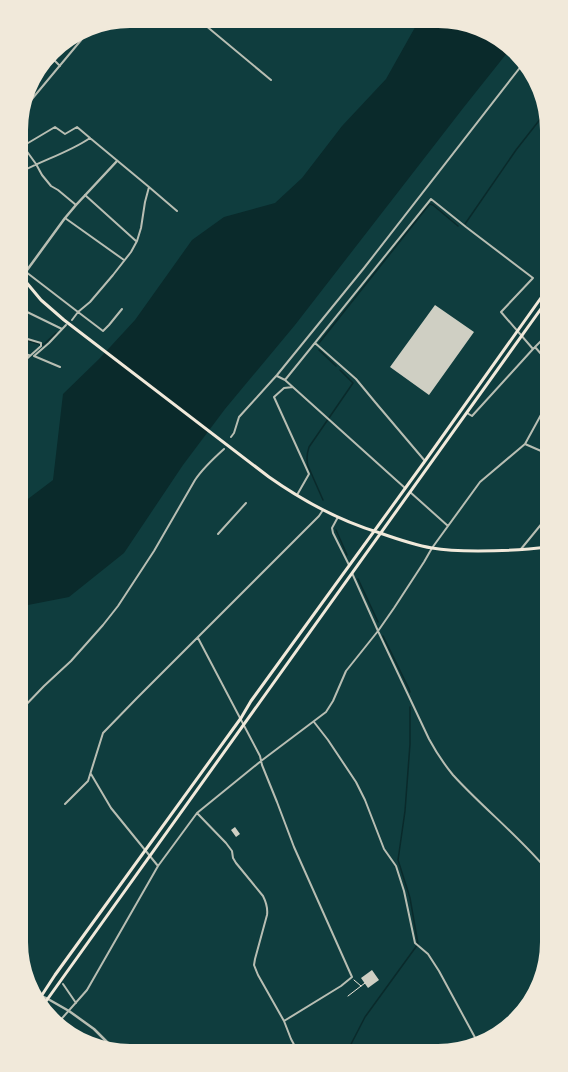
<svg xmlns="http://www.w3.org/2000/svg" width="568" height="1072" font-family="'Work Sans',sans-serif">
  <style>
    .water { fill: #0a2a2b }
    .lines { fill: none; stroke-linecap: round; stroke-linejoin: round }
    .stream { stroke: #0a2a2b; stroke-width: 1.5 }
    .building { fill: #cfcfc3 }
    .path { stroke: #f1e9da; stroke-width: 1 }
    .minor { stroke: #b8beb3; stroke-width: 2 }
    .tertiary { stroke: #b8beb3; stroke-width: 2.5 }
    .secondary { stroke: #f1e9da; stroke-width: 3 }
    .rim { fill: none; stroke: #f1e9da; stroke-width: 2 }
  </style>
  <rect width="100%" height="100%" fill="#0f3d3e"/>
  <path class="water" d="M418 22H459L511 48 464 107 295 325 225 409 183 465 124 553 69 597 28 605 20 614V505L53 480 63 394 99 359 135 320 192 240 224 217 275 203 302 178 342 126 386 79Z"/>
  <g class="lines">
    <path class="stream" d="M465 224 516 150 545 113
      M21 339 43 345 56 333
      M319 343 428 206 430 204 433 205 458 226
      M319 350 336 366
      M323 500 308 466C306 459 307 453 309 447L353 383 340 370
      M336 530 347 555
      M358 579 378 622
      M383 636 409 689 410 692
      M347 1052 365 1017 418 944 410 898 398 860 405 811 410 744V707"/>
  </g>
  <path class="building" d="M435 305 474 332 429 395 390 367Z
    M235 827 240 834 236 837 231 830Z
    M372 970 379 980 368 988 361 978Z"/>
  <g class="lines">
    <path class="path" d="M354 980 361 986
      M348 996 365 983"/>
    <path class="minor" d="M199 20 271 80
      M50 56 60 66
      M22 111 92 27
      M21 172C43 160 70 152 90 138L149 187 145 202 141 228 137 241 131 252 113 275 90 302 78 312 26 272
      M149 187 177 211
      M85 195 136 241
      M76 205 58 190 51 186 42 175 36 164 23 146 55 127 65 134 77 127 90 138
      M65 218 124 260
      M21 293 27 284
      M21 309 62 329
      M72 320 78 312 103 331 109 325 122 309
      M315 343 356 379 375 402 425 461
      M535 347 548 362
      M21 354 29 355
      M34 356 49 343 66 325
      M34 356 60 367
      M21 364 41 346V343L21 337
      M277 376 285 380 405 488
      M285 380 431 199 466 227 533 278 501 312 533 349 548 334
      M293 387 284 388 274 397 309 474 297 495
      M467 413 472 416 533 349
      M231 437 234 433 239 417 277 375 364 268 522 65
      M525 444 548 454
      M410 492 448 526
      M338 517 332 528 333 533 349 565
      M218 534 246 503
      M521 549 548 516
      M352 573 378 631 429 739C436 752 444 764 453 775 483 808 519 836 548 871
      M198 638 260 756 262 765 277 802 294 847 352 977 341 986 284 1021
      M20 711 44 686 71 661 103 625 118 606 154 551 195 480C203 468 214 458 224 449
      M314 722 328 740 356 782 365 800 384 849 396 866 404 891 415 943 428 954 439 971 478 1043
      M91 774 111 808 158 866
      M65 804 88 781 103 733 137 698 319 516 323 510
      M197 813 226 843 232 851 233 858 236 863 263 896C266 902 268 908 267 915L255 959 254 965 258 975 284 1021 291 1039 298 1052
      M63 984 76 1003
      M57 1024 87 990 158 866 197 813 261 761 326 712 333 701 346 671 378 631 394 608 424 562 432 548 480 482 525 444 548 402"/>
    <path class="tertiary" d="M22 277 65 218 76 205 117 161
      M38 995 48 999 69 1011 94 1029 116 1051"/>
    <path class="secondary" d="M21 276 41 300 64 320 269 477C303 501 340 521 380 533 397 539 414 545 432 548 448 551 463 551 478 551 501 551 525 550 548 547
      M40 998 55 975 241 718 251 701 425 461 548 288
      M44 1004 548 299"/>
  </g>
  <path d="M0 0H568V1072H0ZM130 27H438A103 103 0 0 1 541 130V942A103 103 0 0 1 438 1045H130A103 103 0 0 1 27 942V130A103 103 0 0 1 130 27Z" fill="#f1e9da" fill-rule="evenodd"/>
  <path class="rim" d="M130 27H438A103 103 0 0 1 541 130V942A103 103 0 0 1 438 1045H130A103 103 0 0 1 27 942V130A103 103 0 0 1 130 27Z"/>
</svg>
